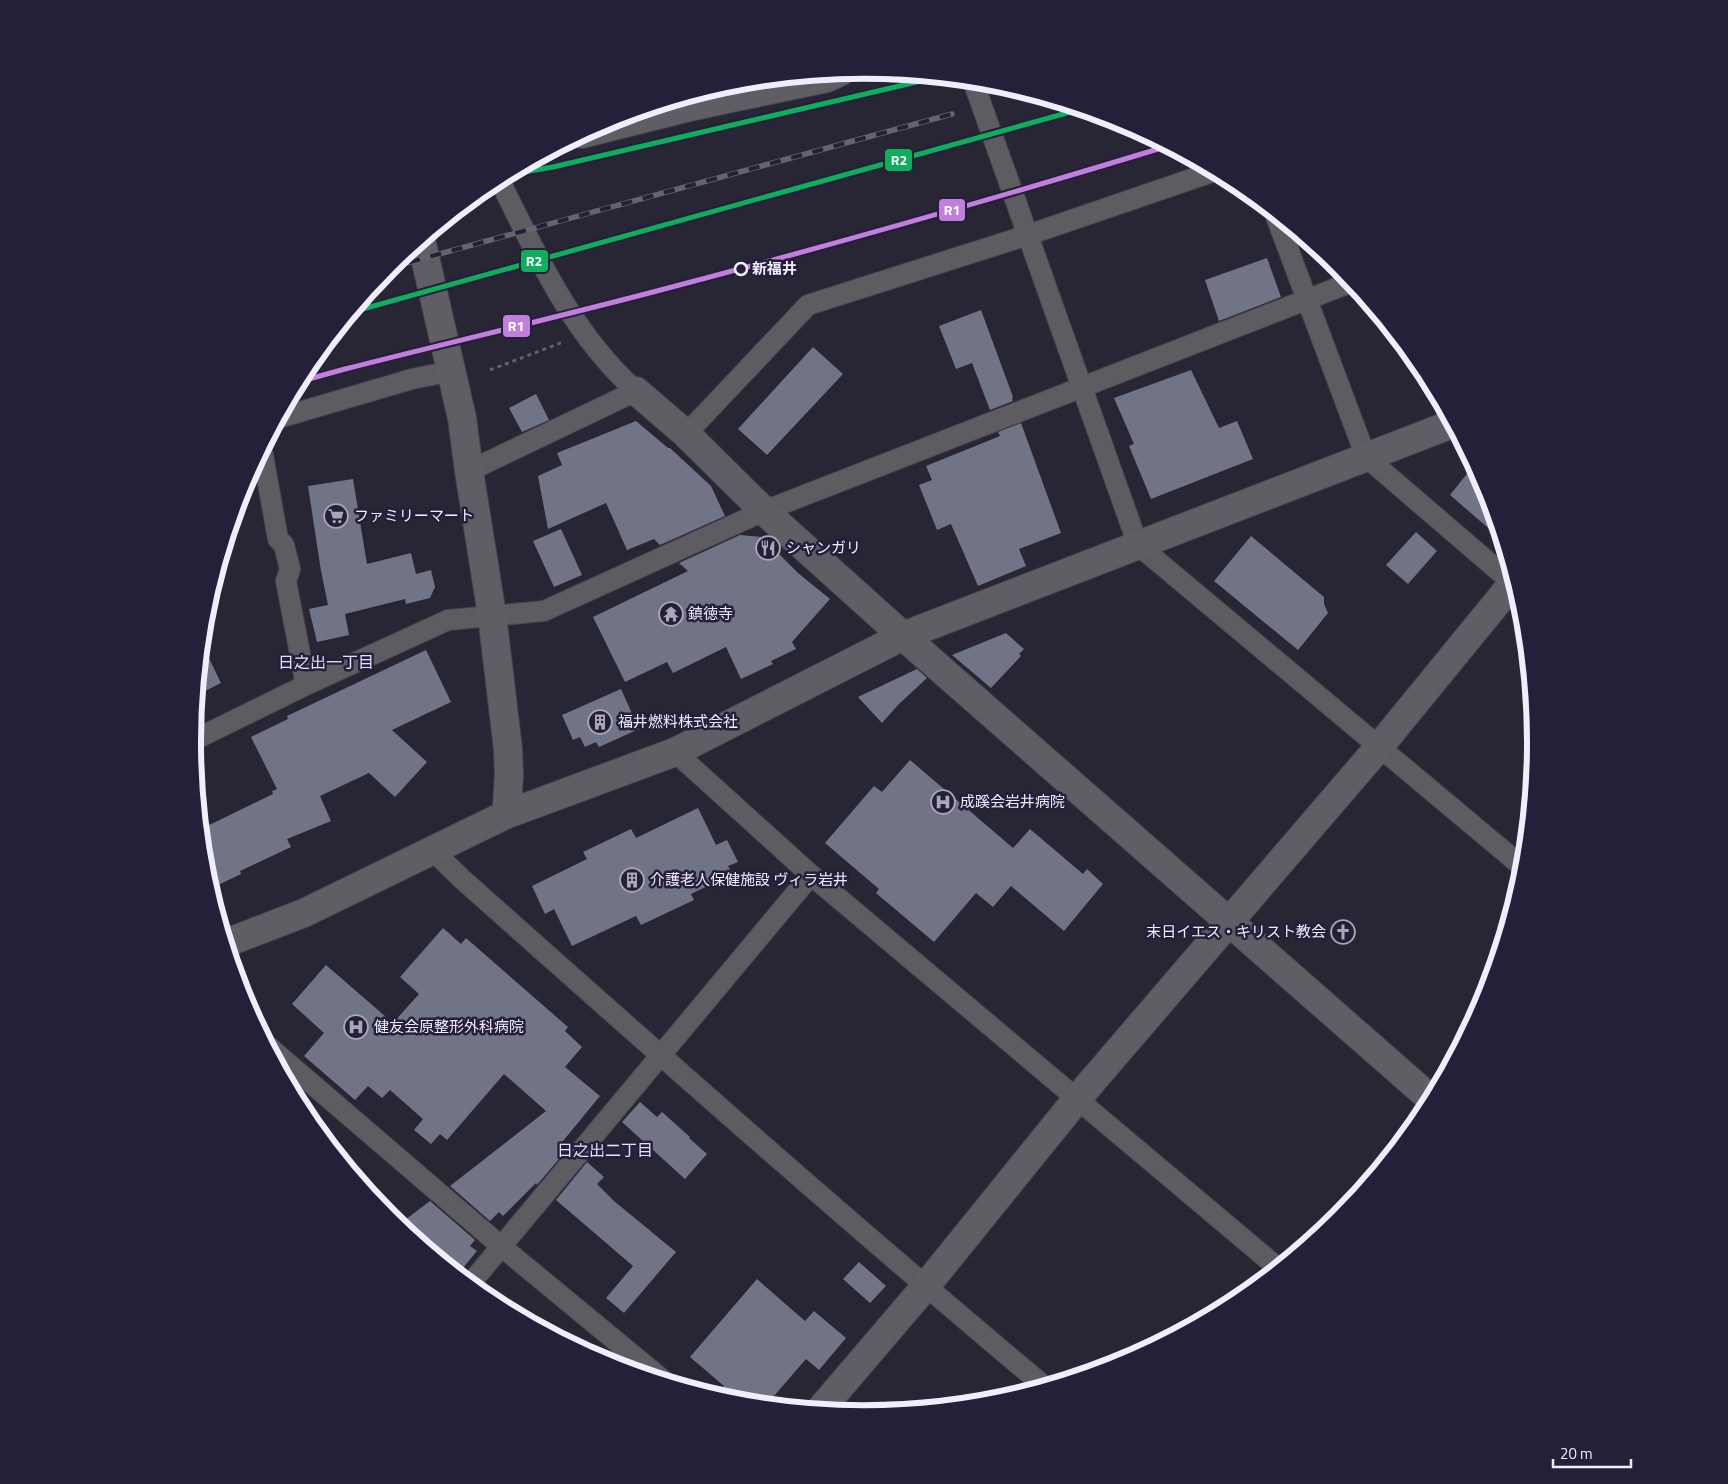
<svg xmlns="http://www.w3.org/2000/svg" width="1728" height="1484" font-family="'Titillium Web','Noto Sans JP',sans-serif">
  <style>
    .building { fill: #717486 }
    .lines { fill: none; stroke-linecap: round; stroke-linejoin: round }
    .street-casing { stroke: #45434f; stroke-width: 22 }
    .secondary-casing { stroke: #45434f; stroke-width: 30 }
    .path { stroke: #646069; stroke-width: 3; stroke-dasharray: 4 4; stroke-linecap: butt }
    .street { stroke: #5e5b61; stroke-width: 20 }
    .secondary { stroke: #615d65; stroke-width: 28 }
    .rail-casing { stroke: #65636b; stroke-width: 5.5 }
    .rail { stroke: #251f3a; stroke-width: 4; stroke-dasharray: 11; stroke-linecap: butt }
    .rail-1-casing { stroke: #251f3a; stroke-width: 9 }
    .rail-2-casing { stroke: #251f3a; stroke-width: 9 }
    .rail-1 { stroke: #c07fdc; stroke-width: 5 }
    .rail-2 { stroke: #0daf5c; stroke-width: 5 }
    .stop-dot { fill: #251f3a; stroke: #efedff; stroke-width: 2.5 }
    .labels { text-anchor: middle; stroke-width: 5; stroke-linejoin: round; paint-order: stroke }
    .stop-label { font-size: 15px; font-weight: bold; fill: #efedff; stroke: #251f3a; text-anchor: start }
    .poi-label { font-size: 15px; fill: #efedff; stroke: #251f3a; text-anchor: start }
    .neighbourhood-label { font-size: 16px; fill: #e2defb; stroke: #251f3a }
    .rim { fill: none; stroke: #efedff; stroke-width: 6 }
    .line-badge { stroke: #251f3a; stroke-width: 2 }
    .badge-label { font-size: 14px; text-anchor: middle; font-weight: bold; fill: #fff }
  </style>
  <rect width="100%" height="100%" fill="#282534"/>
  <path class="building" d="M1267 258 1281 297 1219 321 1205 280Z
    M981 310 1013 397 1012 398 1013 401 990 410 972 363 956 369 939 326Z
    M813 347 843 374 767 455 738 429Z
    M1191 370 1219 428 1237 421 1253 459 1151 499 1129 446 1134 444 1114 398Z
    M536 394 549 420 522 432 509 408Z
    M636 421 668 448H670L711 486 725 516 660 545 654 539 627 550 606 503 548 529 538 476 562 465 557 453Z
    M1021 423 1061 533 1019 549 1026 566 978 586 951 524 937 530 919 485 932 480 926 466 1000 436 998 432Z
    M1474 465 1485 485 1501 539 1450 495Z
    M353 479 367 564 411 553 416 574 431 570 435 587 430 598 406 604 405 599 345 614 349 635 317 642 309 609 328 605 321 571 308 486Z
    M561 529 582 575 554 587 533 541Z
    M1416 532 1437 551 1408 584 1386 565Z
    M740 535 762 537 798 573 830 599 792 642 796 649 771 661 773 664 741 679 726 647 673 673 667 662 625 682 593 617 688 571 679 563Z
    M1251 536 1324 597V604L1328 613 1298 650 1214 581Z
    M1006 633 1024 649 1019 654 1021 656 991 688 952 655Z
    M202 644 221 683 197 695 198 678Z
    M426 650 451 702 392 730 427 762 395 797 369 773 320 796 331 821 287 839 291 847 240 871 241 874 210 889 205 873 201 829 273 794 272 791 277 789 251 737 288 719 287 716Z
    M917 669 927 678 899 704 882 723 858 697Z
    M621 689 639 729 599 747 596 742 585 747 580 737 573 740 562 715Z
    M910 760 1013 848 1030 829 1083 874 1087 869 1103 884 1064 931 1011 886 993 907 976 893 934 942 876 893 879 889 825 843 874 786 882 792Z
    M698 808 716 845 727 840 738 862 728 866 732 874 691 894 694 900 641 925 636 916 572 946 554 909 545 914 532 886 587 859 583 852 631 829 636 838Z
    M443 928 461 944 466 938 568 1027 565 1031 582 1047 565 1067 600 1096 563 1141 569 1147 537 1185 536 1183 503 1216 499 1212 490 1221 450 1186 546 1111 504 1074 447 1140 440 1134 431 1144 414 1130 423 1119 390 1090 382 1098 368 1086 355 1100 304 1056 324 1033 292 1004 326 965 393 1023 419 994 400 977Z
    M640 1102 657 1117 662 1112 690 1137 689 1138 707 1154 685 1179 622 1122Z
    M587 1162 604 1177 597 1184 614 1201 676 1252 624 1313 606 1298 633 1266 556 1200Z
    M430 1201 475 1240 470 1246 477 1251 458 1274 407 1232 409 1229 401 1223Z
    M859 1262 886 1286 870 1303 843 1279Z
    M757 1279 805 1321 814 1311 846 1338 819 1370 806 1359 767 1404 733 1401 715 1396 724 1386 690 1357Z"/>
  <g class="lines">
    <g class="street-casing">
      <path id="street" d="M973 81 1138 545 1524 868
        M1275 214 1366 457 1515 585
        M279 418 412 379 452 371
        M686 434 808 305 1028 235 1215 171
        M262 450 278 539 284 545 290 569 286 581 306 685
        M469 471 636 391C572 334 536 254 499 179
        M192 741 306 685 448 620 544 611 764 511 1352 282
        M675 752 811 875 1278 1268
        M433 851 462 879C654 1050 847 1221 1044 1386
        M269 1047 502 1247 663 1380
        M470 1284 811 875"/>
    </g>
    <g class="secondary-casing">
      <path id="secondary" d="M582 134 694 106 827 78 840 72
        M636 391 686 434 764 511 903 636 1431 1099
        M505 815 675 752 903 636 1452 424
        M226 943 304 913 505 815 507 806 509 774 508 749 492 615 469 471 462 418 421 240
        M820 1410 925 1287 1077 1099 1379 747 1513 583"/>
    </g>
    <path class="path" d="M490 370 563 342"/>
    <use href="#street" class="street"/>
    <use href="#secondary" class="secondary"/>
    <g class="rail-casing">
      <path id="rail" d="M506 175 553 167 800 109
        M388 268 952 114
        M298 382 345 369C447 343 550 319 653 292 825 247 997 198 1168 146"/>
    </g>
    <use href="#rail" class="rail"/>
    <g class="rail-1-casing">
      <path id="rail-1" d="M298 382 345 369C447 343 550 319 653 292 825 247 997 198 1168 146"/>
    </g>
    <g class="rail-2-casing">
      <path id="rail-2" d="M506 175 553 167 938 77
        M352 312 1081 109"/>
    </g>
    <use href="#rail-1" class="rail-1"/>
    <use href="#rail-2" class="rail-2"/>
  </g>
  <defs>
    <g id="supermarket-ring" transform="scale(1.25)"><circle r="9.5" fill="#251f3a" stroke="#a9a7b8" stroke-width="1.5"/><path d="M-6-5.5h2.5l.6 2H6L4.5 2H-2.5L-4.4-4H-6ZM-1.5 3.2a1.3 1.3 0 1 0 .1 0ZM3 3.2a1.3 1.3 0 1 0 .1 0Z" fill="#a9a7b8"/></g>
    <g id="restaurant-ring" transform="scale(1.25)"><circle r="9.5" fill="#251f3a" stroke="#a9a7b8" stroke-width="1.5"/><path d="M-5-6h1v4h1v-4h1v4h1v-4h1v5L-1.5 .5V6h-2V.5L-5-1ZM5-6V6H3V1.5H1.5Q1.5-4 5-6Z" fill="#a9a7b8"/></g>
    <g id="temple-ring" transform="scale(1.25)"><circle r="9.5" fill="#251f3a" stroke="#a9a7b8" stroke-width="1.5"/><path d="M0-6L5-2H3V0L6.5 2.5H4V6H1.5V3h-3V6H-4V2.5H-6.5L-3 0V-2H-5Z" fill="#a9a7b8"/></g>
    <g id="building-ring" transform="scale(1.25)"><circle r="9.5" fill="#251f3a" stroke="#a9a7b8" stroke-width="1.5"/><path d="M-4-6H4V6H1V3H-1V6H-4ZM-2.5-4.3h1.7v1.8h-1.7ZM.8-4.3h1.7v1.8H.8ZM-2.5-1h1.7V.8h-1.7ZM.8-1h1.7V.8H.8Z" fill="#a9a7b8"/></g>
    <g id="hospital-ring" transform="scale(1.25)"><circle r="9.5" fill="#251f3a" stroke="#a9a7b8" stroke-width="1.5"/><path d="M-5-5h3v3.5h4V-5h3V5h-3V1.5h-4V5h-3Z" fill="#a9a7b8"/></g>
    <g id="church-ring" transform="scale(1.25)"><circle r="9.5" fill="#251f3a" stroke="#a9a7b8" stroke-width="1.5"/><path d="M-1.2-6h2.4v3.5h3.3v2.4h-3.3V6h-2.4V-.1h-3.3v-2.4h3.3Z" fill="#a9a7b8"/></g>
  </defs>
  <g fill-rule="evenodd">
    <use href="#supermarket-ring" x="336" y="516"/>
    <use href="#restaurant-ring" x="768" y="548"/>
    <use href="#temple-ring" x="671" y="614"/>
    <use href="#building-ring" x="600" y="722"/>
    <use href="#hospital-ring" x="943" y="802"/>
    <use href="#building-ring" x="632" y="880"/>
    <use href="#church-ring" x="1343" y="932"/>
    <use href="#hospital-ring" x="356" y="1027"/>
  </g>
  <circle class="stop-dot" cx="741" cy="269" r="6"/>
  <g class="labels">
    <g class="stop-label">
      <text x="752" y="274">新福井</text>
    </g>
    <g class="poi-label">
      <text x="354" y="521">ファミリーマート</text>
      <text x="786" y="553">シャンガリ</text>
      <text x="688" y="619">鎮徳寺</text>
      <text x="618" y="727">福井燃料株式会社</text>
      <text x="960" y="807">成蹊会岩井病院</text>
      <text x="650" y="885">介護老人保健施設 ヴィラ岩井</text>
      <text x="1326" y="937" text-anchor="end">末日イエス・キリスト教会</text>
      <text x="374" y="1032">健友会原整形外科病院</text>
    </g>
    <g class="neighbourhood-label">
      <text x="326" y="668">日之出一丁目</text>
      <text x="605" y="1156">日之出二丁目</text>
    </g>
  </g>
  <path d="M0 0H1728V1484H0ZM201 742a663 663 0 1 1 1326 0a663 663 0 1 1-1326 0Z" fill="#251f3a" fill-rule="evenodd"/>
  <path class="rim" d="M201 742a663 663 0 1 1 1326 0a663 663 0 1 1-1326 0Z"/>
  <g class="line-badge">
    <rect x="884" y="148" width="29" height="24" rx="5" fill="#0daf5c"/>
    <rect x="938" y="198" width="28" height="24" rx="5" fill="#c07fdc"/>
    <rect x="520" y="249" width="29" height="24" rx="5" fill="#0daf5c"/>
    <rect x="502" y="314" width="29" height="24" rx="5" fill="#c07fdc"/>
  </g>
  <g class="badge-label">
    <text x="899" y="165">R2</text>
    <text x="952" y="215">R1</text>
    <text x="534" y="266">R2</text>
    <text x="516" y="331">R1</text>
  </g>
  <path d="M1553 1459v8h78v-8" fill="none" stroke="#efedff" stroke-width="2.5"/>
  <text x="1560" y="1459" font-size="15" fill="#efedff" stroke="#251f3a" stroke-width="4" paint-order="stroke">20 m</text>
</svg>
